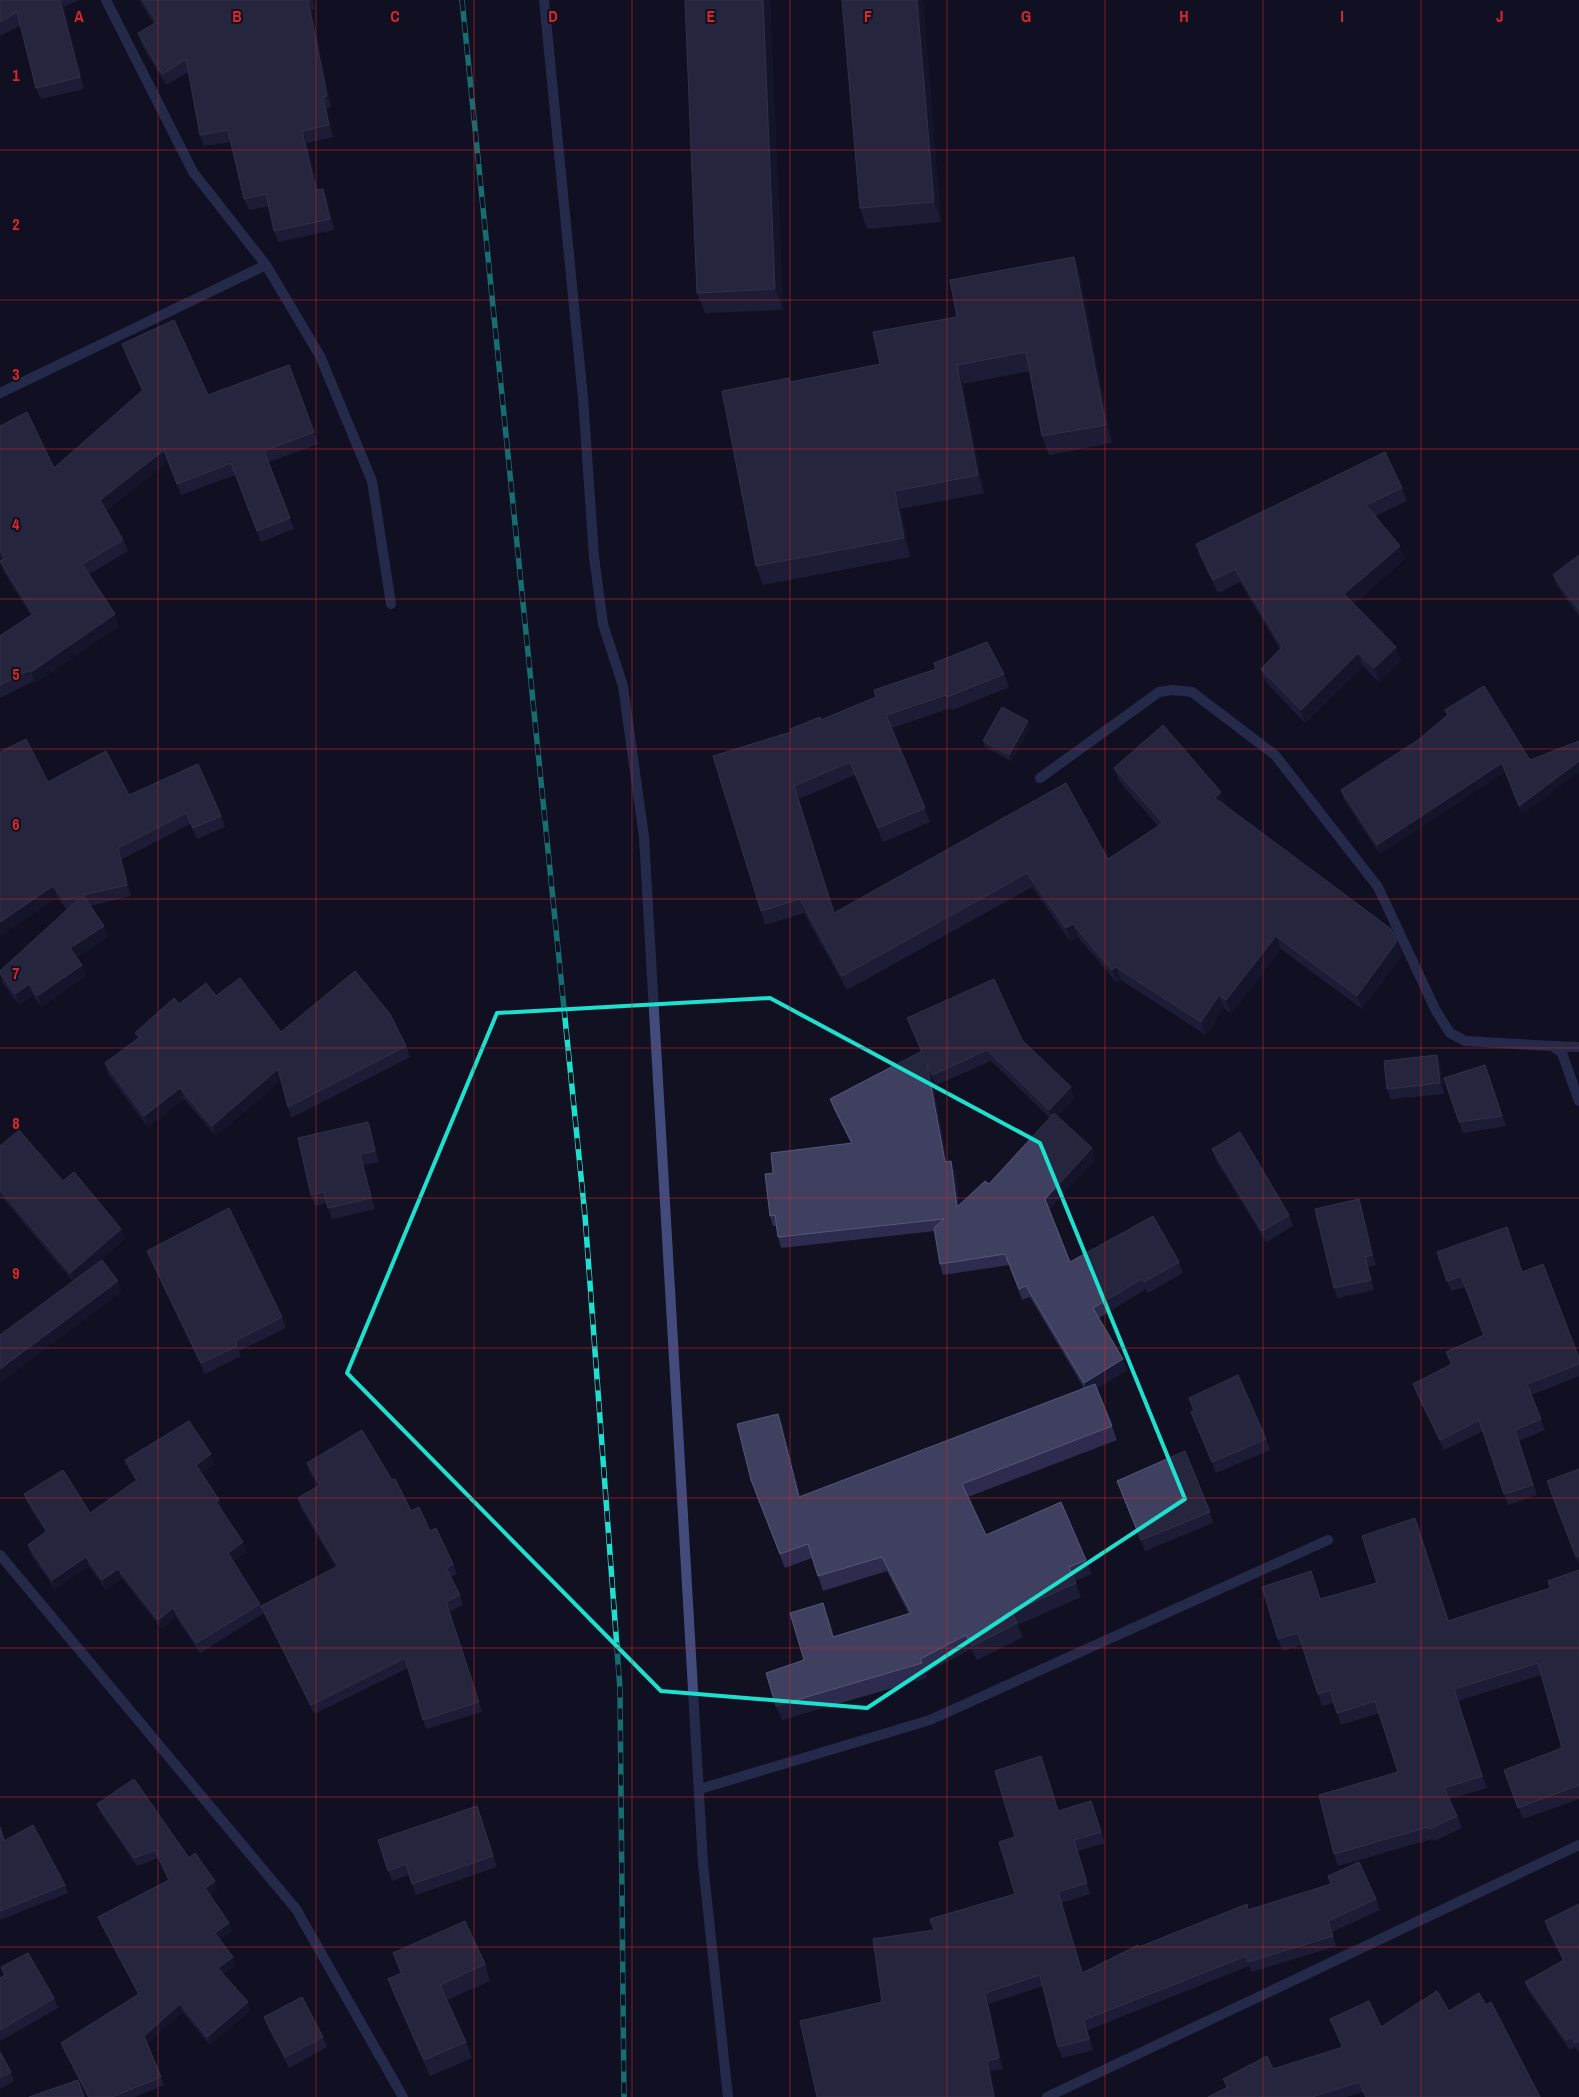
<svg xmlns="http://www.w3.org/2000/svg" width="1579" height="2097" font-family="'Archivo Narrow',sans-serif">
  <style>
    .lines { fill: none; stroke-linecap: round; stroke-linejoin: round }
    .street { stroke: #424b7b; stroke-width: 10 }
    .rail-casing { stroke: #1de0ce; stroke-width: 5.5 }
    .rail { stroke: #112; stroke-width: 4; stroke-dasharray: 11; stroke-linecap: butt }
    .wall { fill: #2d2c4e; fill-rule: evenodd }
    .shaded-wall { fill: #1a1935 }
    .building { fill: #3f3f60; stroke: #575778 }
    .marked { fill: none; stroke: #1de0ce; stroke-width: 4; stroke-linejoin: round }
    .grid { fill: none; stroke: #d62828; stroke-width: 1; stroke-opacity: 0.55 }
    .grid-label { font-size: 16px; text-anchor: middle; font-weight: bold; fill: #d62828; stroke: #112; stroke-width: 4; stroke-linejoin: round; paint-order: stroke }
  </style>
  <rect width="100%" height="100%" fill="#112"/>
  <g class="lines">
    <path class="street" d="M106 0 193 172 266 265 320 356 372 481 391 604
      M544 0 583 398 594 557 603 624 623 686 644 837 703 1864 728 2097
      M0 393 266 265
      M1040 778 1159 692 1172 690 1192 692 1275 755 1378 887 1436 1011 1450 1033 1465 1041 1552 1046 1562 1053 1579 1101
      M1553 1046 1579 1047
      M0 1555 296 1909 403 2097
      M700 1789 930 1720 1328 1540
      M1047 2097 1579 1845"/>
    <g class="rail-casing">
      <path id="rail" d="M462 0 585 1216 620 1689 624 2097"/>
    </g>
    <use href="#rail" class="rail"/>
  </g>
  <path class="wall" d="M0 0H79L64 7 84 89 41 99 36 88 21 25 0 36Z
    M139 0H313L315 9 312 10 331 107 327 108 333 137 307 143 318 190 323 189 328 200 334 230 278 242 274 231 269 206 249 210 244 199 231 142 204 146 200 135 188 72 166 85 142 45 138 33 154 24Z
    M685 0H770L783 310 705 313 697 293Z
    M923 0 941 222 867 229 860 208Z
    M1074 257 1080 275 1112 443 1049 455 1042 436 1030 371 963 384 984 493 901 509 910 557 763 585 756 566 789 378 791 382 880 364 957 317Z
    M122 344 208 395 289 365 318 444 269 462 294 529 261 542 235 475 181 495 168 462 106 510 123 540 128 551 89 574 119 626 35 683 34 681 0 698V636L31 615 4 572 0 561 2 560 0 557V426L54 468 142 391 126 356Z
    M1402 488 1407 501 1376 516 1405 559 1353 604 1396 647 1401 660 1379 682 1363 666 1305 723 1266 682 1261 669 1280 649 1240 582 1218 593 1200 557 1196 544Z
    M1579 555V616L1557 586 1553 575Z
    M1004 674 1009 687 952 710 951 708 892 728 930 822 883 842 855 775 799 799 834 913 1066 783 1108 859 1158 826 1119 781 1114 768 1226 805 1225 806 1402 955 1362 1009 1281 949 1231 1014 1224 1008 1206 1035 1121 980 1117 983 1078 937 1071 942 1032 887 847 990 804 913 765 925 761 911 791 732 821 720Z
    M1484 686 1522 815 1505 772 1380 854 1344 799 1341 790 1418 740 1447 715 1445 710Z
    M1030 727 1011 761 985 747 983 741Z
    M48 782 129 795 221 816 225 827 197 839 190 824 122 859 131 896 90 906 108 937 77 957 82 965 86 976 41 1007 33 995 19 1005 3 983 0 974V971L67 910 57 897 0 936Z
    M216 996 281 1032 406 1046 410 1057 291 1118 288 1107 281 1080 216 1136 184 1099 148 1127 108 1074 105 1063 138 1039 135 1033 179 1004Z
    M907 1018 1022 1040 1075 1098 1057 1116 1095 1159 1049 1209 1070 1262H1179L1183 1273 1148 1293 1146 1289 1099 1318 1127 1370 1097 1388 1117 1440 968 1497 986 1535 1086 1560 1092 1574 1075 1581 1081 1597 1018 1625 1023 1637 977 1660 971 1649 926 1673 927 1678 782 1720 776 1706 828 1617 834 1636 909 1614 887 1571 823 1591 812 1558 785 1568 756 1494 778 1414 783 1428 800 1497 1084 1388 1030 1297 1022 1300 1009 1265 943 1275 940 1264 935 1231 781 1248 778 1237 776 1226H773L770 1216 773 1173 851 1143 834 1110 830 1099 921 1052ZM991 1061 1050 1118 989 1184 959 1205 955 1172 951 1161 947 1162 931 1074 936 1085Z
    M1441 1066 1444 1094 1391 1099 1387 1089Z
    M1489 1076 1506 1126 1463 1133 1459 1122Z
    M368 1122 372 1133 379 1162 364 1165 375 1209 332 1219 327 1203 315 1206 311 1195Z
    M0 1146 63 1181 121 1229 125 1239 92 1267 118 1281 122 1292 73 1281 2 1197 0 1199Z
    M1212 1149 1289 1215 1293 1226 1266 1242 1216 1160Z
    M1359 1199 1362 1208 1376 1265 1368 1267 1374 1290 1338 1298 1334 1288Z
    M147 1251 282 1317 286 1328 239 1351 241 1356 205 1374 151 1261Z
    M1437 1252 1522 1272 1579 1358V1376L1531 1395 1545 1430 1519 1441 1537 1495 1508 1505 1483 1431 1444 1450 1417 1395 1413 1384 1451 1364 1446 1352 1483 1335 1465 1287 1451 1291Z
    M1189 1398 1266 1439 1270 1450 1216 1473 1191 1412 1194 1411Z
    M125 1460 215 1464 201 1473 219 1500 223 1509 221 1510 247 1552 233 1561 261 1606 336 1567 301 1508 298 1498 319 1486 310 1473 307 1463 392 1480 411 1511 430 1531 453 1564 457 1574 451 1577 460 1595 463 1605 449 1612 482 1712 426 1729 408 1668 314 1714 264 1613 200 1653 176 1617 162 1629 122 1578 106 1590 89 1566 55 1589 31 1554 28 1545 46 1533 28 1504 24 1494 90 1513 136 1481 129 1469Z
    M1579 1469V1564L1551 1492Z
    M1121 1492 1210 1512 1213 1523 1145 1551Z
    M1415 1518 1449 1621 1550 1588 1579 1570V1799L1523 1819 1504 1770 1562 1748 1541 1675 1458 1701 1487 1788 1449 1799 1457 1816 1462 1828 1434 1841 1432 1839 1338 1866 1334 1854 1398 1772 1379 1713 1341 1725 1334 1703 1322 1706 1302 1645 1283 1651 1278 1639 1320 1599 1377 1583Z
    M1041 1756 1058 1811 1095 1812 1105 1843 1078 1851 1090 1894 1062 1903 1083 1972 1139 1947 1247 1904 1249 1910 1331 1885 1328 1876 1376 1899 1380 1910 1332 1932 1336 1946 1252 1972 1249 1966 1088 2030 1093 2050 1062 2058 1058 2047 1043 1986 989 2004 1003 2069 991 2071 882 2002 934 1930 1015 1894V1837Z
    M97 1804 189 1858 215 1881 217 1889 210 1895 229 1923 232 1931 220 1940 236 1965 223 1974 248 2002 250 2011 210 2045 183 2012 147 2043 164 2085 135 2097H88L64 2051 61 2043 138 1994 101 1925 98 1917 168 1880 158 1858 137 1866 100 1812Z
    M477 1806 497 1867 416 1895 409 1875 392 1881 378 1840Z
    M0 1827 5 1840 65 1885 68 1893 0 1920Z
    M1579 1904V2053L1575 2047 1570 2050 1529 1992 1525 1982 1563 1961 1548 1931 1545 1921Z
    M393 1953 485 1964 490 1981 447 2000 466 2042 472 2058 430 2076 394 1995 388 1979 400 1973Z
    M1 1967 54 1998 58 2008 0 2041V1978L4 1976Z
    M1449 2011 1540 2097H1365L1363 2092 1346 2097H1208L1227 2088 1223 2079 1273 2069 1342 2048 1330 2019 1381 2027Z
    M264 2017 323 2037 327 2047 289 2068 268 2028Z
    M0 2052 11 2072 14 2081 0 2089Z"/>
  <path class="shaded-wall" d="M60 0 64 7 84 89 80 77Z
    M308 0 312 10 331 107 327 96Z
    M763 0H770L783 310 775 289Z
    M917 0H923L941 222 934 202Z
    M323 97 327 108 333 137 329 125Z
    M302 131 307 143 320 202 316 190Z
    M323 189 328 200 334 230 330 219Z
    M1074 257 1080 275 1112 443 1106 425Z
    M957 365 963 384 984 493 978 475Z
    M164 450 168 462 105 512 100 500Z
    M895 491 901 509 910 557 904 538Z
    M1400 546 1405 559 1348 607 1344 594Z
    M115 614 119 626 35 683 31 672Z
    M1396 647 1401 660 1379 682 1374 668Z
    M1358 653 1363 666 1305 723 1301 710Z
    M1028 721 1030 727 1011 761 1009 755Z
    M1579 761V772L1522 815 1519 806Z
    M1502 763 1505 772 1380 854 1377 845Z
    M794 786 799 799 839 927 834 913Z
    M1221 792 1226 805 1219 811 1215 798Z
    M118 848 122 859 131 896 127 885Z
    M53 886 57 897 0 936V922Z
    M1073 924 1078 937 1071 942 1066 928Z
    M104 926 108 937 74 959 70 948Z
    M1276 936 1281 949 1231 1014 1226 1000Z
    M1397 941 1402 955 1362 1009 1357 996Z
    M82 965 86 976 41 1007 37 996Z
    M1116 967 1121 980 1117 983 1112 970Z
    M29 984 33 995 19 1005 15 994Z
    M1219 995 1224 1008 1206 1035 1201 1022Z
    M1437 1055 1441 1066 1444 1094 1440 1083Z
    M927 1064 931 1074 949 1173 945 1162Z
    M278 1069 282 1079 216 1136 212 1126Z
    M1071 1087 1075 1098 1053 1121 1049 1110Z
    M180 1088 184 1099 148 1127 144 1116Z
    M368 1122 372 1133 379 1162 375 1151Z
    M1092 1148 1095 1159 1049 1209 1045 1199Z
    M360 1154 364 1165 375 1209 371 1198Z
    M951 1161 955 1172 961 1217 957 1207Z
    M1359 1199 1362 1208 1376 1265 1372 1255Z
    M121 1229 125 1239 74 1282 70 1273Z
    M118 1281 122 1292 0 1383V1369Z
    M1123 1359 1127 1370 1088 1394 1084 1383Z
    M778 1414 783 1428 804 1512 799 1497Z
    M211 1454 215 1464 199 1474 196 1465Z
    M219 1500 223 1509 219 1511 216 1502Z
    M243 1542 247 1552 231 1562 228 1553Z
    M86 1557 89 1566 55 1589 52 1580Z
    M118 1569 122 1578 106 1590 102 1580Z
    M823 1603 828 1617 838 1651 833 1637Z
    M173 1608 176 1617 162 1629 158 1620Z
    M1454 1689 1487 1788 1482 1776Z
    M1041 1756 1045 1767 1062 1822 1058 1811Z
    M215 1881 217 1889 208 1896 205 1888Z
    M1058 1892 1062 1903 1086 1983 1082 1973Z
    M229 1923 232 1931 218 1941 215 1933Z
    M233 1957 236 1965 221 1976 218 1968Z
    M985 1993 989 2004 1003 2069 999 2058Z
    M248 2002 250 2011 210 2045 207 2037Z
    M180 2004 183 2012 147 2044 144 2036Z
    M1084 2020 1088 2030 1093 2050 1089 2039Z
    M987 2061 991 2071 996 2097H994Z"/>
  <path class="building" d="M0 0H60L80 77 36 88 17 12 0 22Z
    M142 0H308L327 96 323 97 329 125 302 131 316 190 323 189 330 219 274 231 266 194 244 199 228 130 200 135 186 59 162 74 138 33 157 22Z
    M685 0H763L775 289 697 293Z
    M842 0H917L934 202 860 208Z
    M1074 257 1106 425 1042 436 1026 352 957 365 978 475 895 491 904 538 756 566 722 391 789 378 790 382 880 364 873 332 957 317 950 280Z
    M174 320 208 395 289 365 314 432 264 451 290 518 257 531 231 463 177 484 164 450 100 500 123 540 82 564 115 614 31 672 29 670 0 685V636L33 614 0 561 5 558 0 551V426L27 412 54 468 143 390 122 344Z
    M1385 452 1402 488 1366 505 1400 546 1344 594 1396 647 1374 668 1358 653 1301 710 1261 669 1282 647 1235 569 1213 580 1196 544Z
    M1579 555V610L1553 575Z
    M987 642 1004 674 947 697 946 695 886 715 925 808 878 828 850 762 794 786 834 913 1066 783 1108 859 1163 823 1114 768 1163 725 1221 792 1215 798 1391 929 1397 941 1357 996 1276 936 1226 1000 1219 995 1201 1022 1116 967 1112 970 1073 924 1066 928 1027 873 842 976 800 899 761 911 713 756 791 732 790 729 820 717 821 720 876 697 874 690 936 669 934 663Z
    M1484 686 1530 760 1579 741V761L1519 806 1502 763 1377 845 1341 790 1418 740 1448 715 1445 710Z
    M1002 707 1028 721 1009 755 983 741Z
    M26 739 48 782 106 751 129 795 198 764 221 816 193 828 186 813 118 848 127 885 83 895 104 926 70 948 82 965 37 996 29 984 15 994 0 973V971L82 896 64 900 53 886 0 922V752Z
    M355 971 390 1014 406 1046 288 1107 278 1069 212 1126 180 1088 144 1116 105 1063 140 1037 135 1033 174 998 179 1004 206 983 216 996 240 978 281 1032Z
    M994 979 1022 1040 1071 1087 1049 1110 987 1050 932 1075 927 1064 945 1162 951 1161 957 1207 985 1181 989 1184 1054 1113 1092 1148 1045 1199 1070 1262 1153 1216 1179 1262 1144 1282 1142 1279 1093 1308 1123 1359 1084 1383 1026 1286 1019 1289 1005 1254 940 1264 934 1228 944 1219 778 1237 775 1215 770 1216 765 1174 773 1173 771 1153 852 1143 830 1099 922 1051 907 1018Z
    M1437 1055 1440 1083 1387 1089 1384 1061Z
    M1485 1065 1502 1116 1459 1122 1444 1078Z
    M368 1122 375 1151 360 1154 371 1198 328 1208 324 1192 311 1195 298 1138Z
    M19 1130 63 1181 74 1172 121 1229 70 1273 0 1190V1146Z
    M1240 1132 1289 1215 1262 1231 1212 1149Z
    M1359 1199 1372 1255 1365 1257 1371 1280 1334 1288 1315 1209Z
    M229 1208 282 1317 235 1341 237 1346 201 1363 147 1251Z
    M1507 1227 1522 1272 1543 1264 1579 1358V1364L1527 1384 1541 1419 1515 1430 1533 1485 1504 1494 1479 1420 1440 1440 1413 1384 1452 1364 1446 1352 1484 1335 1461 1276 1447 1281 1437 1252Z
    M102 1260 118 1281 0 1369V1335Z
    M1238 1375 1266 1439 1212 1462 1191 1412 1194 1411 1189 1398Z
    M1095 1384 1112 1426 962 1484 986 1535 1061 1502 1086 1560 1069 1567 1076 1583 1012 1612 1017 1623 972 1646 966 1635 920 1659 922 1663 776 1706 766 1673 804 1660 790 1613 823 1603 833 1637 911 1613 882 1557 818 1576 808 1544 780 1554 751 1480 737 1424 778 1414 799 1497Z
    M189 1421 211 1454 196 1465 219 1500 216 1502 243 1542 228 1553 260 1604 196 1643 173 1608 158 1620 118 1569 102 1580 86 1557 52 1580 28 1545 47 1531 24 1494 63 1470 90 1513 137 1480 125 1460Z
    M362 1430 392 1480 395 1479 411 1511 419 1507 430 1531 436 1528 453 1564 446 1568 460 1595 446 1602 479 1702 423 1720 405 1658 311 1705 261 1606 338 1566 298 1498 320 1485 307 1463Z
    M1185 1451 1210 1512 1141 1540 1117 1481Z
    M1579 1469V1556L1576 1557 1547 1481Z
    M1415 1518 1448 1621 1550 1588 1548 1581 1579 1570V1785L1518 1808 1504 1770 1562 1748 1538 1663 1454 1689 1482 1776 1444 1788 1457 1816 1429 1829 1428 1827 1334 1854 1319 1795 1398 1772 1375 1701 1337 1713 1330 1690 1318 1694 1298 1633 1278 1639 1262 1587 1311 1571 1320 1599 1377 1583 1362 1536Z
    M1041 1756 1058 1811 1091 1801 1101 1832 1074 1840 1087 1883 1058 1892 1082 1973 1138 1945 1139 1947 1247 1904 1248 1910 1331 1884 1328 1876 1359 1862 1376 1899 1328 1921 1333 1936 1248 1962 1246 1956 1084 2020 1089 2039 1058 2047 1040 1975 985 1993 999 2058 987 2061 994 2097H817L800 2021 882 2002 873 1939 934 1930 930 1919 1015 1894 999 1842 1015 1837 995 1771Z
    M134 1779 189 1858 195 1853 215 1881 205 1888 229 1923 215 1933 233 1957 218 1968 248 2002 207 2037 180 2004 144 2036 161 2077 112 2097H89L61 2043 139 1994 98 1917 169 1880 155 1850 134 1858 97 1804Z
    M477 1806 493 1856 412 1884 406 1864 388 1871 378 1840Z
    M33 1825 65 1885 0 1911V1827L4 1841Z
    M1579 1904V2041L1575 2043 1572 2037 1566 2040 1525 1982 1564 1960 1545 1921Z
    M465 1921 485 1964 440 1985 466 2042 424 2060 388 1979 402 1973 393 1953Z
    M28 1953 54 1998 0 2030V1978L5 1975 1 1967Z
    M1437 1991 1449 2011 1479 1993 1486 2005 1491 2002 1540 2097H1366L1359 2082 1312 2097H1208L1228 2087 1223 2079 1267 2056 1273 2069 1343 2047 1330 2019 1369 2001 1381 2027Z
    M302 1997 323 2037 285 2057 264 2017Z
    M0 2052 11 2072 0 2078Z
    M78 2080 84 2097H29Z"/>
  <path d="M0 0H1579V2097H0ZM770 998 1040 1143 1185 1499 867 1708 661 1691 347 1373 497 1013Z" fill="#112" fill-opacity=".55" fill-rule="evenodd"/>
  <path class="marked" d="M770 998 1040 1143 1185 1499 867 1708 661 1691 347 1373 497 1013Z"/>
  <path class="grid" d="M158 0V2097M316 0V2097M474 0V2097M632 0V2097M790 0V2097M947 0V2097M1105 0V2097M1263 0V2097M1421 0V2097M0 150H1579M0 300H1579M0 449H1579M0 599H1579M0 749H1579M0 899H1579M0 1048H1579M0 1198H1579M0 1348H1579M0 1498H1579M0 1648H1579M0 1797H1579M0 1947H1579"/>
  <g class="grid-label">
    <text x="79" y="22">A</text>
    <text x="237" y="22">B</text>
    <text x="395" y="22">C</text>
    <text x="553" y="22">D</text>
    <text x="711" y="22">E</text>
    <text x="868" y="22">F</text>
    <text x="1026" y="22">G</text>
    <text x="1184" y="22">H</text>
    <text x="1342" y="22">I</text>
    <text x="1500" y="22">J</text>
    <text x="16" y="81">1</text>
    <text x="16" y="230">2</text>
    <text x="16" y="380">3</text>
    <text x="16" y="530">4</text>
    <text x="16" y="680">5</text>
    <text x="16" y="830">6</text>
    <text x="16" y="979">7</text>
    <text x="16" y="1129">8</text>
    <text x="16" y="1279">9</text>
  </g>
</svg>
